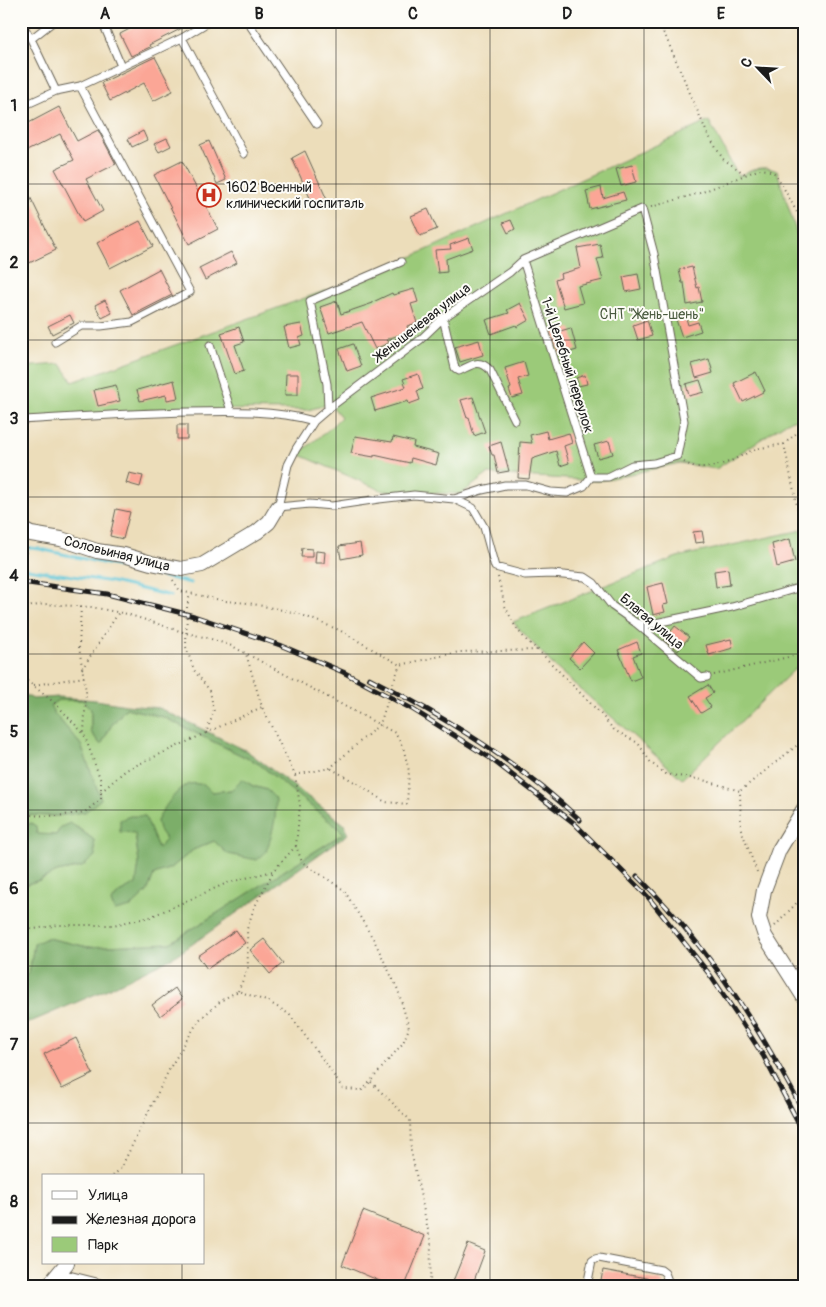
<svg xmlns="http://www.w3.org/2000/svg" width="826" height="1307" font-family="Pangolin,sans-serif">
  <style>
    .green { fill: #9bca79; stroke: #5c734a; fill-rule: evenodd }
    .forest { fill: #7cae69; stroke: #4c6542 }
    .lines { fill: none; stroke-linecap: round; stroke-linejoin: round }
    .stream { stroke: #59c3d5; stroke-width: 3 }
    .building { fill: #fba696 }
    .lane-casing { stroke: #656053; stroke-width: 9 }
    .street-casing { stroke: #656053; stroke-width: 16 }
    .path { stroke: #656053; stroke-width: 2; stroke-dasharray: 1 4; stroke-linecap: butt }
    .lane { stroke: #fff; stroke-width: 7 }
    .street { stroke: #fff; stroke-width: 14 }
    .rail-casing { stroke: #1c1c1c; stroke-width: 5 }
    .rail { stroke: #fdfcf7; stroke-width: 3; stroke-dasharray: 9; stroke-linecap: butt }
    .grid { fill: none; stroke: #1c1c1c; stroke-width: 1; stroke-opacity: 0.55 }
    .labels { text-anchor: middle; stroke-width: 4; stroke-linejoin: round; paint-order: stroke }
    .poi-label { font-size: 14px; fill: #1c1c1c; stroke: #fdfcf7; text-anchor: start }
    .park-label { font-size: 14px; fill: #48593d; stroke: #fdfcf7 }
    .street-label { font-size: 14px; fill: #1c1c1c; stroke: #fdfcf7 }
    .neatline { fill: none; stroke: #1c1c1c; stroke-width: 2 }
    .grid-label { font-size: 16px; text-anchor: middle; font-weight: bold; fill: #1c1c1c }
  </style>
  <rect width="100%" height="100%" fill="#fdfcf7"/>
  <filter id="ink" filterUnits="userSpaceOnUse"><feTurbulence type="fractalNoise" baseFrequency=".02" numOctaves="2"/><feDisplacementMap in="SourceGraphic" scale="10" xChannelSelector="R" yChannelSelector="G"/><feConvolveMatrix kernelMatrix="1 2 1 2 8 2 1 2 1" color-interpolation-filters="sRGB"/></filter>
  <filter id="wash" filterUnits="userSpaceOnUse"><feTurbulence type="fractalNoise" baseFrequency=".0096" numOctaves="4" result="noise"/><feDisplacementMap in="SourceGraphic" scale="20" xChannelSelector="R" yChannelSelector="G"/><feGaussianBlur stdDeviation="1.12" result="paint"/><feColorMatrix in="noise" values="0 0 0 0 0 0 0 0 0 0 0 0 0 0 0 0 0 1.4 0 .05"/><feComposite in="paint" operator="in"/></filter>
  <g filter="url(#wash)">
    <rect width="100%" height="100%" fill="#ecddba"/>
    <path class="green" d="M709 121 738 176C754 170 761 164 777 171L805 260V416L787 422 716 469 680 463 598 481 488 474 461 494 383 491 298 454 327 431 341 417 330 404 308 410 155 409 21 425V367L61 364 73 382 385 269Z
      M802 530 805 543V659L682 779 554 666 513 622 677 557Z
      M58 700H83L91 709V732L101 745 111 726 126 708 163 717 259 764 344 833 170 943 88 947 47 938 34 945 29 974 21 977V886L40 880 57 872 82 867 94 840 77 827H61L56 835 21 834V815L57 816 81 745 54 713 50 705ZM242 779 253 786 267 790 228 854 214 841 193 850 171 868 154 874 147 892 115 911 111 902 119 893 137 884 139 863 135 833 153 837 158 848 167 840 159 830 205 785 212 792 231 790Z"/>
    <path class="forest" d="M21 693 33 699 58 697 96 700 126 705 159 708 247 751 344 824 348 834 177 955 110 988 21 1026V977L29 974 34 944 47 938 88 947 170 943 344 833 259 764 163 717 126 708 111 726 101 745 91 732V709L82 700H58L50 706 54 713 81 745 101 799 85 812 57 816 21 815Z
      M242 779 253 786 267 790 276 799 275 819 271 837 266 852 257 860 228 854 214 841 193 850 171 868 154 874 147 892 131 907 115 911 111 902 119 893 136 884 139 863 135 833 120 832V820L130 816H145L158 848 166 840 159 830 157 821C164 808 175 790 189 784 193 783 200 784 205 785L212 792 231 790Z
      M31 823 36 826 37 834 56 835 61 827 70 823 82 831 94 840 95 856 82 867 57 872 40 880 21 886V834H23V827Z"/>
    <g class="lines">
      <path class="stream" d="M21 547 40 549 191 583
        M21 568 112 582 171 596"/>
    </g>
    <g id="blocks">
      <path class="building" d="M145 21H196L149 45 150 47 131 56 120 34Z
        M155 57 173 91 153 101 144 83 110 101 101 83Z
        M59 107 77 141 98 130 116 164 86 179 103 211 83 222 55 169 74 160 60 134 21 154V127Z
        M143 131 147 140 132 147 128 139Z
        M167 138 171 146 159 152 154 144Z
        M209 141 226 180 217 184 200 145Z
        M305 151 328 202 315 209 292 158Z
        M182 161 218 229 189 244 154 175Z
        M632 165 636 182 621 186 616 169Z
        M21 178 56 250 21 267Z
        M601 187 603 198 623 192 626 200 590 209 586 191Z
        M428 209 437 229 420 236 411 216Z
        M511 220 515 229 508 233 503 223Z
        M140 221 153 246 110 268 97 243Z
        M469 238 473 249 446 259 447 272 438 273 435 250 451 249 450 245Z
        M600 244 603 258 597 259 603 280 578 286 583 303 564 308 555 280 561 278 560 274 581 268 577 248Z
        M231 252 237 263 205 280 199 268Z
        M692 267 697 288 699 287 702 302 687 305 684 283H682L679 270Z
        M159 269 172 295 133 315 120 290Z
        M638 274 641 289 626 292 623 277Z
        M414 289 418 302 411 304 417 323 407 326 409 332 387 339 389 343 375 349 362 322 329 333 320 307 337 301 341 314 373 303V302L392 293 393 295Z
        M105 300 112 313 102 318 95 305Z
        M520 303 529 320 517 327 516 325 491 334 486 320 509 313 507 310Z
        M684 311 688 325 698 322 701 331 682 337 674 314Z
        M70 315 74 323 52 334 48 326Z
        M647 320 652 336 638 340 633 325Z
        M301 324 304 336 299 338 301 345 289 348 284 327Z
        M239 327 244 342 235 345 244 371 235 374 221 333Z
        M571 328 577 350 560 355 553 333Z
        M479 340 483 355 460 362 455 347Z
        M353 344 361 366 347 371 339 349Z
        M709 359 713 373 696 378 692 364Z
        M524 362 528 376 518 379 523 395 512 398 509 389 511 388 505 368Z
        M756 372 765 391 743 402 734 383Z
        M286 374H298V395H285Z
        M418 374 423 389 417 391 420 400 409 404 408 401 375 411 371 398 406 387 403 379Z
        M585 375 587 384 578 386 576 378Z
        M174 380 178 398 167 400 166 395 140 401 137 390Z
        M700 380 704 392 689 396 686 384Z
        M116 385 120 401 98 406 94 390Z
        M473 397 485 432 474 436 469 417 467 418 461 400Z
        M177 425H187V439H177Z
        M546 431 548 439 569 433 572 443 564 446 569 463 560 466 556 451 532 459 529 479 518 478 520 442 532 443 530 435Z
        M355 436 392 442 393 437 414 442 413 447 439 454 436 465 411 458 410 463 374 455V457L351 453Z
        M609 441 613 454 598 458 594 445Z
        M501 442 509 471 498 473 494 455H492L489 446Z
        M129 473 143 476 140 487 126 483Z
        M116 509 130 512 123 539 110 536Z
        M702 531 704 542 695 543 693 532Z
        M790 539 795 562 777 567 772 544Z
        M360 543 362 555 341 559 339 546Z
        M302 548 312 549V557H301Z
        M316 551 325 552 324 563H315Z
        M728 569 730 585 716 587 714 571Z
        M663 583 668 604 663 605 665 612 653 615 647 587Z
        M675 626 689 637 678 651 664 640Z
        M731 639 733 648 709 655 706 645Z
        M583 642 594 653 580 668 569 658Z
        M637 642 641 653 633 656 641 677 631 681 618 650Z
        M708 685 713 693 705 698 711 707 701 713 690 696Z
        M236 930 245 943 207 969 198 956Z
        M264 939 283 963 270 974 250 950Z
        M175 988 182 999 160 1016 152 1005Z
        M76 1038 93 1074 62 1089 44 1054Z
        M363 1211 425 1236 405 1286H392L342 1265Z
        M468 1244 485 1251 472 1286H451Z
        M603 1270 662 1281 664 1286H600Z"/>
    </g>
  </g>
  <g filter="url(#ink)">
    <use href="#blocks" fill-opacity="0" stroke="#656053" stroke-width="1"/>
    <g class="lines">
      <g class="lane-casing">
        <path id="lane" d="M102 21 121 66
          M210 21 182 38 244 154
          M247 21 317 124
          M21 22 31 39 56 91
          M31 39 54 21
          M21 107 56 91 80 86 182 38
          M642 209 654 254 684 421 677 456 654 463 632 465 608 477H591L584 486 567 493 551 492 526 485H505L482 490 454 499 414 495 379 499 332 506 310 504 278 507 288 465 296 449 314 421 328 409 420 340 443 318 510 272 523 260Z
          M523 260 591 477
          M443 318 455 368 459 371C472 365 479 358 490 370L515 420
          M55 342 81 326H101L132 322 190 292 80 86
          M210 345 231 411
          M328 409 327 384 310 301 401 262
          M21 420C77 417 133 413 189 412 229 411 276 410 314 421
          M454 499 473 508 484 527 495 567 525 575 552 574 585 577 594 583 612 606 636 623 701 678 707 677
          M636 623 646 625 732 607 805 586
          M587 1286 592 1261 595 1259 599 1258 661 1270 665 1273 670 1286"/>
      </g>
      <g class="street-casing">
        <path id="street" d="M21 529 31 534 61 539 97 551 124 555 151 563 181 569 202 565 257 532 269 522 278 507
          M805 807 779 850 764 890 759 918 765 936 805 999
          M58 1276 98 1286
          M48 1286 67 1263"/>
      </g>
      <path class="path" d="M654 21 665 35 707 133 723 159 745 174
        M651 207 700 193 760 169 768 170 776 174 805 227
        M784 444 805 543
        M684 462 693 467H711L729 462 755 449 784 444 805 426
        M21 567 28 546
        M498 577 505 606 516 628 527 641 538 650 599 712 614 730 638 743 651 763 666 774 703 780 740 791
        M173 580 180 591 225 601 248 603 297 613 339 630 400 665 459 652 538 650
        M81 607 79 647 86 692 84 734
        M21 608 44 604 91 607 127 614 186 633 208 638 232 646 395 733 403 747 409 771 407 804 385 802 360 785 330 768
        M21 658 26 680H21
        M82 669 119 612
        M714 675 805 653
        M34 685 84 677
        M206 733 262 707
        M295 775 330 768 380 724 389 697 391 689 400 665
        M101 792 126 770 206 733 214 712 210 691 194 670 186 647 187 607 190 594
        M21 815 57 816 85 812 101 799V781L84 734 56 704 26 680
        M757 872 741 829 740 791 805 739
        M775 926 805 894
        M21 931 59 925H113L150 917 227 883 273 871 296 846
        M238 991 248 969 247 929 254 908 273 872
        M371 1082 410 1120 411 1151 431 1244 430 1286
        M113 1176 121 1168 171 1066 199 1020 222 1000 238 991 269 1002 289 1014 326 1064 343 1089 363 1090 403 1043 409 1028 398 990 375 942 344 890 302 862 296 846 300 805 295 775 262 707 246 654
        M30 1286 36 1283"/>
      <use href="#lane" class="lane"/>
      <use href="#street" class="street"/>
      <g class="rail-casing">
        <path id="rail" d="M21 582 107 594 194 616 280 645 343 672 412 709 490 758 574 823 648 897 710 975 737 1015 764 1057 805 1135
          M369 678C443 716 520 763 580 820
          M637 876C690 928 734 989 771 1053 783 1073 794 1094 805 1114"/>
      </g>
      <use href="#rail" class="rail"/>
    </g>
  </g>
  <path class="grid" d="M182 21V1176M336 21V1286M490 21V1286M644 21V1286M21 184H805M21 340H805M21 497H805M21 654H805M21 810H805M21 966H805M21 1123H805M182 1263V1286"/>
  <defs>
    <g id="hospital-ring" transform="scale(1.25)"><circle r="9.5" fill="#fdfcf7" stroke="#c8321e" stroke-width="1.5"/><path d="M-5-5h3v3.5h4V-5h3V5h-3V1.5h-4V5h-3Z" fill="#c8321e"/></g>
  </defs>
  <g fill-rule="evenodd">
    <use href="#hospital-ring" x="209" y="195"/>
  </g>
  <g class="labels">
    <g class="poi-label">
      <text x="226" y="192">1602 Военный<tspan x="226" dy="16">клинический госпиталь</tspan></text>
    </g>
    <g class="park-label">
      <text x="652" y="319">СНТ "Жень-шень"</text>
    </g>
    <g class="street-label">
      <text transform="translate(422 322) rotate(-38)" y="5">Женьшеневая улица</text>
      <text transform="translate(568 365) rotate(72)" y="5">1-й Целебный переулок</text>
      <text transform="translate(117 553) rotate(14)" y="5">Соловьиная улица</text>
      <text transform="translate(652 621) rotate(40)" y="5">Благая улица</text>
    </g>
  </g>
  <rect width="826" height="1307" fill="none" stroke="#fdfcf7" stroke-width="55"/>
  <rect x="42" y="1174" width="162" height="90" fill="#fdfcf7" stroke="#a3a29f"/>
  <rect x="52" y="1191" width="25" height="8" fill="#ffffff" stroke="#a3a29f"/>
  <text x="88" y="1200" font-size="15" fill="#1c1c1c">Улица</text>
  <rect x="52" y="1216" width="25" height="8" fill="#1c1c1c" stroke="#a3a29f"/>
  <text x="88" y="1224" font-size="15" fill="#1c1c1c">Железная дорога</text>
  <rect x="52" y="1237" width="25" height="15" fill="#9bca79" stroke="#a3a29f"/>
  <text x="88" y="1250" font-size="15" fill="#1c1c1c">Парк</text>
  <g transform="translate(758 68) rotate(295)" stroke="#fdfcf7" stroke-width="4" paint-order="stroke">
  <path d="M0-4L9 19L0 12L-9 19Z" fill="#1c1c1c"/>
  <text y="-8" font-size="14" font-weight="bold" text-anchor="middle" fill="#1c1c1c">С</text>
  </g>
  <rect x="28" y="28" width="770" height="1252" class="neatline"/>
  <g class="grid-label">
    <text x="105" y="19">A</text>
    <text x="259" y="19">B</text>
    <text x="413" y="19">C</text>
    <text x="567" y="19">D</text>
    <text x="721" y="19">E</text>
    <text x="14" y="111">1</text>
    <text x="14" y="268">2</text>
    <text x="14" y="424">3</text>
    <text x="14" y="581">4</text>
    <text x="14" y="737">5</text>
    <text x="14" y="894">6</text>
    <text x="14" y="1050">7</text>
    <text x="14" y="1207">8</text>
  </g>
</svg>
